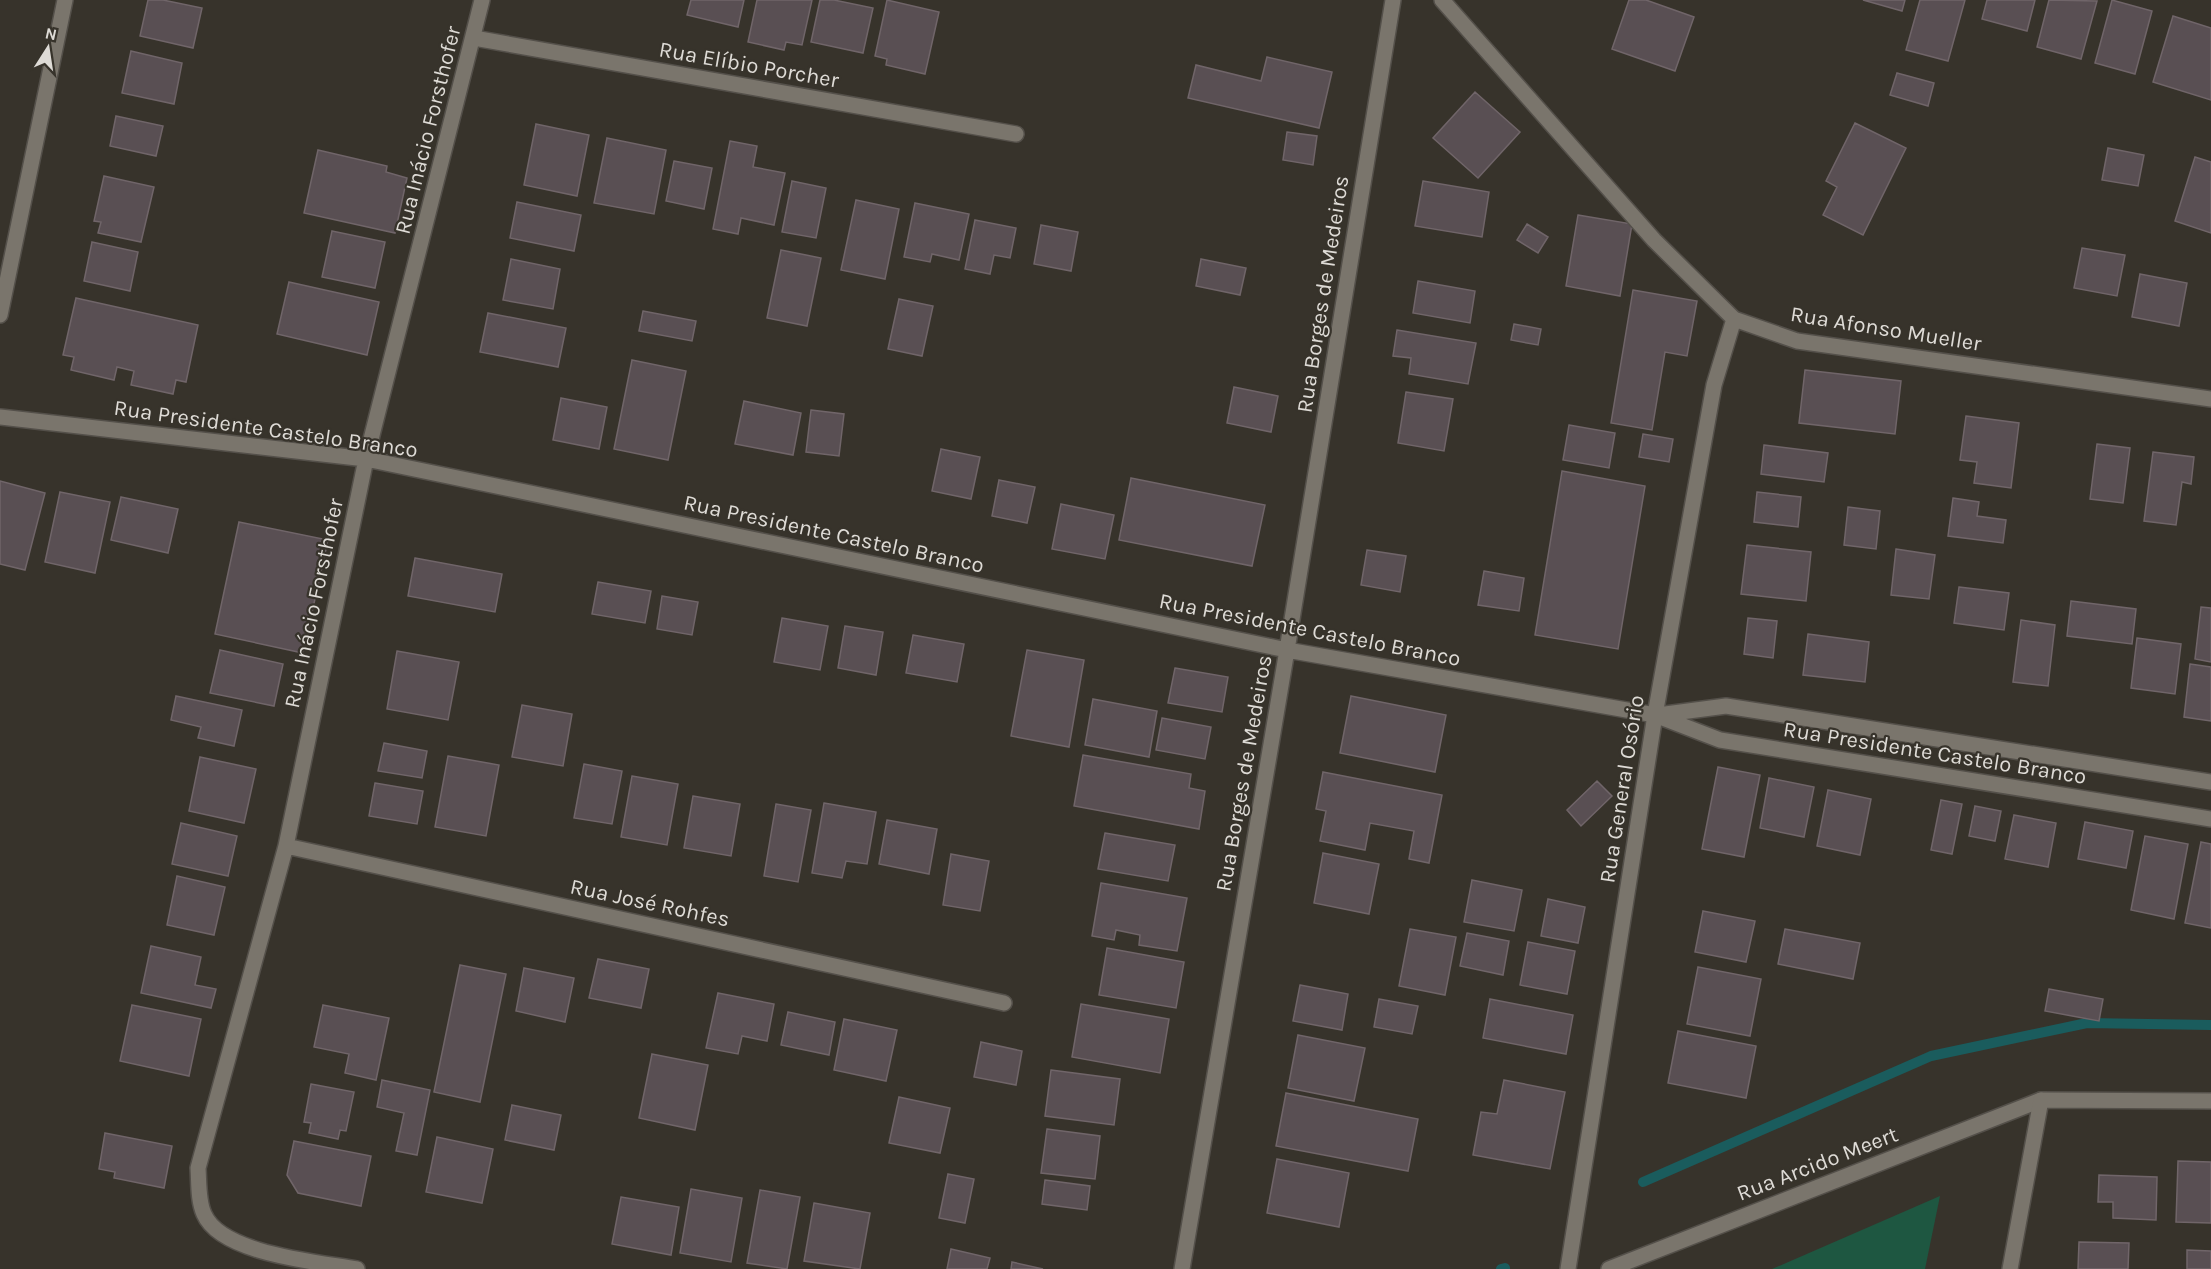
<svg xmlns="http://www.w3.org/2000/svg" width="2211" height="1269" font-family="Karla,sans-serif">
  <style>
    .green { fill: #1e5741 }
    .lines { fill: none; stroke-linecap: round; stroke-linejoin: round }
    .stream { stroke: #1a5c5d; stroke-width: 10 }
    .building { fill: #594f53; stroke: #706569; stroke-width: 1.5 }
    .street-casing { stroke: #54504a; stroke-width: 18 }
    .secondary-casing { stroke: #54504a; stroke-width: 18 }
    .street { stroke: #7a756c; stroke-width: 15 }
    .secondary { stroke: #7a756c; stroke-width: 15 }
    .labels { text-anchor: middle; stroke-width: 4.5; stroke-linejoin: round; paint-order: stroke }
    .street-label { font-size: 22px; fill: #dedbd6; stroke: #37332b }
  </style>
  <rect width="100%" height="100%" fill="#37332b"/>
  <path class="green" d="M1940 1196 1925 1269H1772Z"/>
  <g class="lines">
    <path class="stream" d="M1643 1182 1931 1056 2087 1023 2211 1025
      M1501 1269 1505 1268"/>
  </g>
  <path class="building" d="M148 0H163L202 8 193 48 140 36Z
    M691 0H744L738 27 687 15Z
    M757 0H812L802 45 786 42 784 50 748 42Z
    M820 0H834L873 8 863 53 811 42Z
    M887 0 939 12 925 74 886 65 887 59 875 56Z
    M1629 0H1646L1694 17 1675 71 1612 49Z
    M1863 0H1905L1902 11Z
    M1920 0H1965L1948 61 1906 50Z
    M1987 0H2035L2027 31 1982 19Z
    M2049 0 2097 1 2081 59 2037 47Z
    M2112 0 2152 11 2135 74 2095 63Z
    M2173 16 2211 28V100L2153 82Z
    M131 51 182 63 174 104 122 93Z
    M1267 57 1332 72 1319 128 1188 98 1196 65 1261 81Z
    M1897 73 1934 83 1928 106 1890 95Z
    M1475 92 1520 132 1478 178 1433 138Z
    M116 116 163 126 156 156 110 146Z
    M1855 123 1906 148 1863 235 1823 215 1837 187 1826 181Z
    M536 124 589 135 577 196 524 185Z
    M1287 132 1317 136 1313 165 1283 160Z
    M607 138 666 150 654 214 594 203Z
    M730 141 757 146 753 167 785 173 774 225 741 218 738 234 713 229Z
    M2108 148 2144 155 2138 186 2102 180Z
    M318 150 387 166 386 172 407 178 395 233 304 213Z
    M2195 157 2211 162V233L2175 221Z
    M674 161 712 168 704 209 666 201Z
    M104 176 154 187 141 242 98 233 101 222 94 221Z
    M792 181 826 188 816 238 782 232Z
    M1423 181 1489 192 1482 237 1415 226Z
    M856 200 899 209 885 279 841 270Z
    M517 202 581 215 574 251 510 238Z
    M915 203 969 214 959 260 932 254 930 262 904 257Z
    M1578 215 1632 224 1620 296 1566 286Z
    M975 220 1016 228 1010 258 994 255 990 274 965 269Z
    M1527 224 1548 237 1538 253 1517 240Z
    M1041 225 1078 232 1071 271 1034 264Z
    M332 231 385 242 375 288 322 277Z
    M92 242 138 252 130 291 84 281Z
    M2082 248 2125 255 2117 296 2074 288Z
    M781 250 821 258 807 326 767 318Z
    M511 259 560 269 553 309 503 300Z
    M1201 259 1246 268 1240 295 1196 286Z
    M2140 274 2187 283 2179 326 2132 317Z
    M1418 281 1475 291 1470 323 1413 313Z
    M289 282 379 302 367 355 277 334Z
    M1633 290 1697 301 1687 356 1665 352 1652 430 1611 423Z
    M76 298 198 325 186 382 176 380 173 394 131 385 134 371 117 367 114 380 71 370 74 357 63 355Z
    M899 299 933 306 922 356 888 349Z
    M643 311 696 321 692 341 639 331Z
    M488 313 566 328 558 367 480 352Z
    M1514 324 1541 329 1538 345 1511 340Z
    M1397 330 1476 343 1468 384 1409 374 1411 358 1393 356Z
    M632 360 686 371 668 460 614 449Z
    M1805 370 1901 381 1895 434 1799 423Z
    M1234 387 1278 396 1271 432 1227 423Z
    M1406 392 1453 399 1444 451 1398 443Z
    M561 398 607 407 599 449 553 440Z
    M744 401 801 413 793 455 735 444Z
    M811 410 844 414 839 456 806 452Z
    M1966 416 2019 423 2011 488 1974 483 1977 462 1960 460Z
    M1569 425 1615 433 1609 468 1563 460Z
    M1643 434 1673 439 1669 462 1639 457Z
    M2097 444 2130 448 2123 503 2090 499Z
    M1764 445 1828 453 1824 482 1761 474Z
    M941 449 980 457 971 499 932 491Z
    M2153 452 2194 457 2191 484 2182 482 2176 525 2144 521Z
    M1562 471 1645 486 1618 649 1535 635Z
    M1131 478 1265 505 1252 566 1119 540Z
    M999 480 1035 487 1027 523 992 516Z
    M0 481 45 493 25 570 0 564Z
    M60 492 110 502 95 573 45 562Z
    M1757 492 1801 497 1798 527 1754 522Z
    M121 497 178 509 168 553 111 540Z
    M1953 498 1979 502 1977 516 2006 520 2003 543 1948 536Z
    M1061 504 1114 515 1105 559 1052 549Z
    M1848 507 1880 511 1876 549 1844 545Z
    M239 522 328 540 303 653 215 634Z
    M1747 545 1811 552 1806 601 1741 594Z
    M1896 549 1935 555 1929 599 1891 595Z
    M1367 550 1406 556 1400 592 1361 585Z
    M415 558 502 574 495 612 408 596Z
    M1484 571 1524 578 1519 611 1478 605Z
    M598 582 651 591 645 623 592 614Z
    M1959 587 2009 593 2004 630 1954 623Z
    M662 596 698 602 692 635 657 629Z
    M2071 601 2136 609 2132 644 2067 636Z
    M2201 607 2211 608V662L2195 659Z
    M782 618 828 626 820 670 774 662Z
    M1748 618 1777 621 1773 658 1744 654Z
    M2021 620 2055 625 2048 686 2013 682Z
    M845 626 883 632 876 675 838 668Z
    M1808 634 1869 642 1865 682 1803 675Z
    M913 635 964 644 957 682 906 673Z
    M2137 638 2181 644 2175 694 2131 688Z
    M220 650 283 664 274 706 210 693Z
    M1027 650 1084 660 1069 747 1011 736Z
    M397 651 459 662 448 720 387 709Z
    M2190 664 2211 667V721L2184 717Z
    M1175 668 1228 677 1222 712 1168 703Z
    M176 696 242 710 234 746 198 738 201 727 171 720Z
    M1351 696 1446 715 1435 772 1340 753Z
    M1093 699 1157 711 1149 757 1085 745Z
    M522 705 572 714 563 766 512 757Z
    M1162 718 1211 727 1205 759 1156 750Z
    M384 743 427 751 422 778 378 771Z
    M1083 755 1191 774 1189 788 1205 791 1199 829 1074 806Z
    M448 756 499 765 486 836 435 827Z
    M200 757 256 769 244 823 189 811Z
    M584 764 622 771 612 824 574 818Z
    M1718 767 1760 775 1744 857 1702 849Z
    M1323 772 1442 795 1429 863 1409 859 1414 831 1370 823 1365 850 1320 841 1326 811 1316 809Z
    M632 776 678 784 667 845 621 837Z
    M1769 778 1814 787 1804 837 1760 828Z
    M1597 781 1612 796 1581 826 1567 810Z
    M375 783 423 791 417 824 369 816Z
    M1828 790 1871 799 1860 855 1817 846Z
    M693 796 740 804 731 856 684 848Z
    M1941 800 1962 804 1952 854 1931 850Z
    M824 803 876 812 867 864 846 861 842 878 812 873Z
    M776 804 811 810 798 882 764 876Z
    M1975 806 2001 811 1995 841 1969 836Z
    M2014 815 2056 823 2048 867 2005 859Z
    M887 820 937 829 929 874 879 864Z
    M2085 822 2133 831 2126 868 2078 859Z
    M181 823 237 836 228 876 172 864Z
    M1105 833 1175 845 1168 881 1098 869Z
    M2145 836 2188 844 2174 919 2131 910Z
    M2201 842 2211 844V928L2185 923Z
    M1323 853 1379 864 1369 914 1314 903Z
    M951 854 989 861 980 911 943 905Z
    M177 876 225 887 214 935 167 925Z
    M1472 880 1522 890 1514 931 1464 922Z
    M1101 883 1187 898 1177 951 1139 945 1140 935 1116 930 1114 940 1092 936Z
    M1548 899 1585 907 1578 943 1541 936Z
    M1703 911 1755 921 1746 962 1695 952Z
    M1410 929 1456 937 1445 995 1399 986Z
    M1785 929 1860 943 1853 979 1778 964Z
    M1467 933 1509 941 1503 975 1460 966Z
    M1528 942 1575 951 1567 994 1520 985Z
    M151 946 201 957 195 985 216 989 211 1008 141 993Z
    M1107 948 1184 962 1176 1008 1099 995Z
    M598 959 649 969 641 1008 589 998Z
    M460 965 506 974 480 1102 434 1092Z
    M1698 967 1761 979 1750 1036 1687 1024Z
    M524 968 574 978 565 1022 516 1011Z
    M1300 985 1348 994 1342 1030 1293 1021Z
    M2049 989 2103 999 2099 1021 2045 1011Z
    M718 993 774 1004 767 1041 742 1036 738 1054 706 1048Z
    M1379 999 1418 1006 1412 1034 1374 1027Z
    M1490 999 1573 1015 1566 1054 1483 1038Z
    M1081 1004 1169 1019 1160 1073 1072 1057Z
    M132 1005 201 1019 189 1076 120 1061Z
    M323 1005 389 1018 376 1080 345 1073 349 1054 314 1047Z
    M788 1012 835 1022 829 1055 781 1045Z
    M844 1019 897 1030 886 1081 834 1070Z
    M1678 1031 1756 1046 1746 1098 1668 1083Z
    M1298 1035 1365 1048 1354 1101 1288 1088Z
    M981 1042 1022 1051 1016 1085 974 1077Z
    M652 1054 708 1065 695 1130 639 1118Z
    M1051 1070 1120 1079 1114 1125 1045 1116Z
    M382 1080 430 1090 417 1155 396 1151 404 1113 377 1107Z
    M1504 1080 1565 1092 1550 1169 1473 1155 1481 1112 1497 1114Z
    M311 1084 354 1092 346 1131 340 1130 338 1139 309 1133 311 1123 304 1122Z
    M1286 1093 1418 1119 1408 1171 1276 1146Z
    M899 1097 950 1108 940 1153 889 1143Z
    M512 1105 561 1115 554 1150 505 1140Z
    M1047 1129 1100 1136 1095 1179 1041 1173Z
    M105 1133 172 1146 164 1188 114 1178 115 1172 99 1169Z
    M437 1137 493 1149 482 1203 426 1192Z
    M294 1141 371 1156 361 1206 298 1193 287 1175Z
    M1277 1159 1349 1173 1339 1227 1267 1213Z
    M2178 1161 2211 1162V1223L2176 1222Z
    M948 1174 974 1179 965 1223 939 1218Z
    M2099 1175 2157 1177 2156 1220 2113 1218V1202H2098Z
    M1045 1180 1090 1186 1087 1210 1042 1204Z
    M691 1189 742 1198 731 1262 680 1253Z
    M760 1190 800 1197 787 1269 747 1263Z
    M621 1197 679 1207 671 1255 612 1244Z
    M814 1203 870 1213 860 1269 804 1261Z
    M2079 1242 2129 1243 2128 1269H2078Z
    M951 1249 990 1258 987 1269H947Z
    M2187 1250 2211 1251V1269H2187Z
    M1012 1262 1043 1269H1011Z"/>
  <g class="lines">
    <g class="street-casing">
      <path id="street" d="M1442 0 1654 240 1734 319 1797 341 2211 399
        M474 38 1016 134
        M0 315 65 0
        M0 417 366 459 1287 650 1655 715 1720 740 2211 819
        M1658 715 1726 706 2211 782
        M286 846 1004 1003
        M357 1269C318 1262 221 1254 204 1214 198 1201 199 1183 198 1168L286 846 366 459 482 0
        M1182 1269 1287 650 1393 0
        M1568 1269 1655 715 1714 385 1734 319
        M1609 1269 2041 1100"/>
    </g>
    <g class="secondary-casing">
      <path id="secondary" d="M2010 1269 2041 1100 2211 1101"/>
    </g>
    <use href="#street" class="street"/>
    <use href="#secondary" class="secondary"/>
  </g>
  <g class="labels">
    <g class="street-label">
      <text transform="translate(749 64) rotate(10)" y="8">Rua Elíbio Porcher</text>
      <text transform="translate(427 130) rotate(-76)" y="8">Rua Inácio Forsthofer</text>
      <text transform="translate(1322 294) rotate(-81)" y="8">Rua Borges de Medeiros</text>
      <text transform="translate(1886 328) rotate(9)" y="8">Rua Afonso Mueller</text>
      <text transform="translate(266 428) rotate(8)" y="8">Rua Presidente Castelo Branco</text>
      <text transform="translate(834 533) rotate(12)" y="8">Rua Presidente Castelo Branco</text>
      <text transform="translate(313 603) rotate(-78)" y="8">Rua Inácio Forsthofer</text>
      <text transform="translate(1310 629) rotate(11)" y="8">Rua Presidente Castelo Branco</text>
      <text transform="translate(1935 752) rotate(9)" y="8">Rua Presidente Castelo Branco</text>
      <text transform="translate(1243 773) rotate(-80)" y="8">Rua Borges de Medeiros</text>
      <text transform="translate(1621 789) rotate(-81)" y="8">Rua General Osório</text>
      <text transform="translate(650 902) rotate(12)" y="8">Rua José Rohfes</text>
      <text transform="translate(1817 1163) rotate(-21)" y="8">Rua Arcido Meert</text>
    </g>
  </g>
  <g transform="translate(48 48) rotate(12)" stroke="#37332b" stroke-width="4.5" paint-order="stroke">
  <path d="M0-4.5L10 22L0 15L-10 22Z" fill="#dedbd6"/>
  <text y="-9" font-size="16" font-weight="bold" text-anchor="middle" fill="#dedbd6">N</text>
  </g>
</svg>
